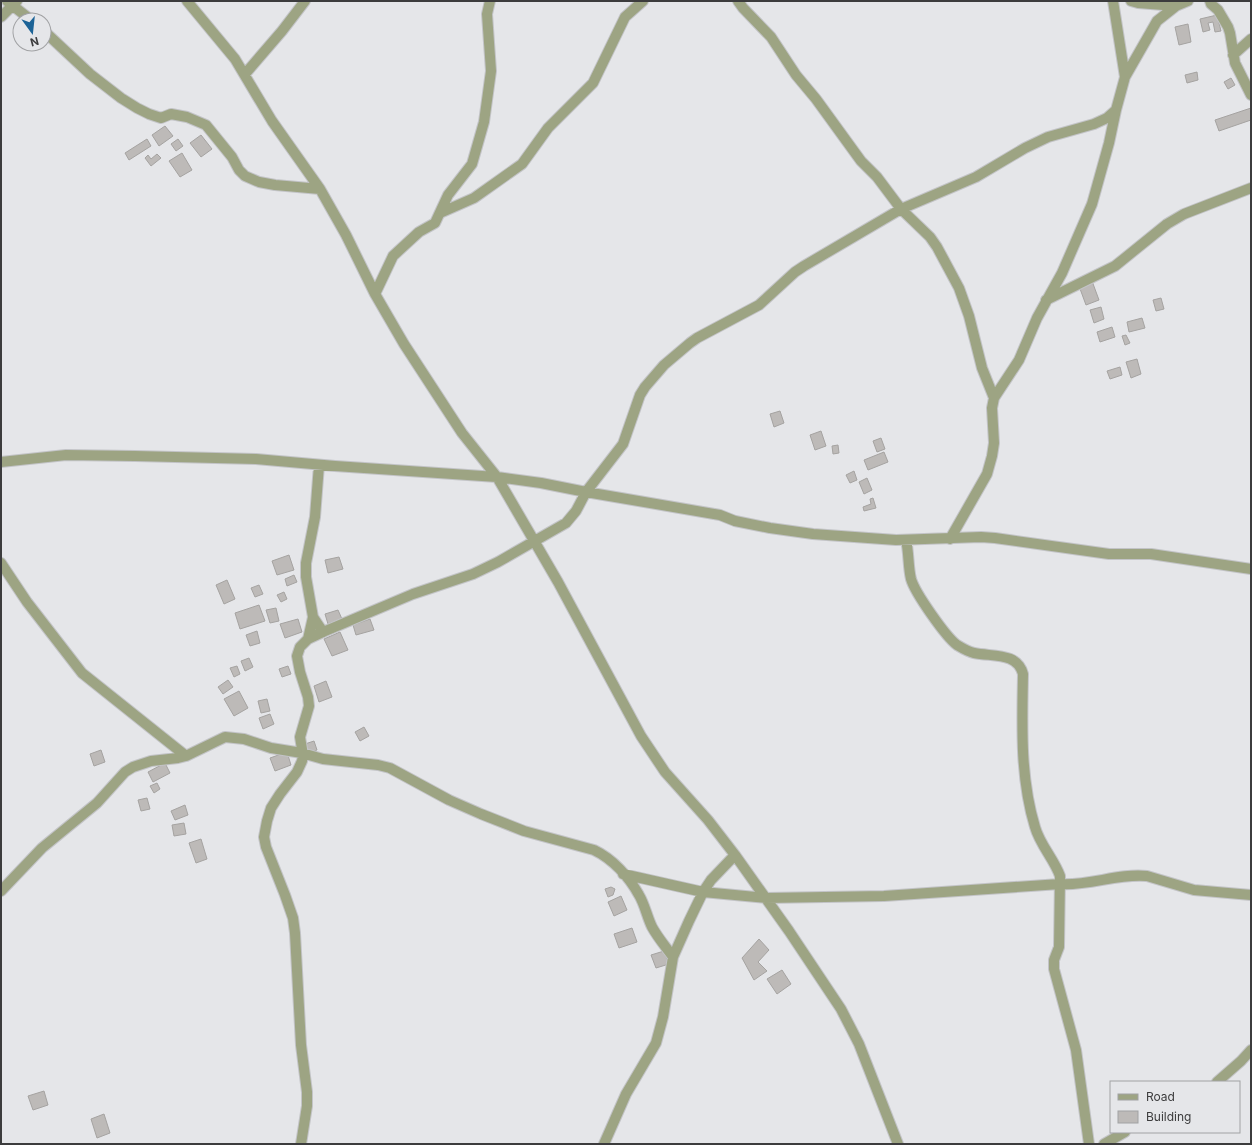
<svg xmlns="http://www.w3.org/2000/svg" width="1252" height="1145" font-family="Inter,sans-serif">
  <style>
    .building { fill: #bdbab8; stroke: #a5a3a1 }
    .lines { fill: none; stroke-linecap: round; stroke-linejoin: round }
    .minor-casing { stroke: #c3c4c7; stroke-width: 12 }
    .minor { stroke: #9da483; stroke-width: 10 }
  </style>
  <rect width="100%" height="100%" fill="#e5e6e9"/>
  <path class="building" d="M1217 15 1221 31 1215 32 1213 22 1208 23 1210 30 1203 32 1200 19Z
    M1188 24 1191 42 1179 45 1175 27Z
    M1197 72 1198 80 1187 83 1185 75Z
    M1231 78 1235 85 1228 89 1224 82Z
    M1251 108V120L1219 131 1215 120Z
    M165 126 173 136 159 146 152 135Z
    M201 135 212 149 201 157 190 143Z
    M147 139 151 146 129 160 125 153Z
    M178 139 183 146 176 151 171 144Z
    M182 153 192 170 180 177 169 161Z
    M157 154 161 158 151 166 145 158 148 155 151 159Z
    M1092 281 1099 300 1086 305 1079 286Z
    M1161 298 1164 309 1156 311 1153 300Z
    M1101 307 1104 319 1094 323 1090 310Z
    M1142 318 1145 328 1129 332 1127 322Z
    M1112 327 1115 337 1100 342 1097 332Z
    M1126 335 1130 343 1125 345 1122 336Z
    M1137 359 1141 374 1131 378 1126 362Z
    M1120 367 1122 375 1110 379 1107 371Z
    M780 411 784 423 774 427 770 414Z
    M821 431 826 446 815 450 810 435Z
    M881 438 885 449 877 452 873 441Z
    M838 445 839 453 833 454 832 446Z
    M884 452 888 462 868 470 864 460Z
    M854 471 857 480 850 483 846 475Z
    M867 478 872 490 864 494 859 482Z
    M873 498 876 508 864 511 863 507 871 504 870 499Z
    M289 555 294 570 277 575 272 561Z
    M339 557 343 569 328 573 325 560Z
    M294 575 297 582 287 586 285 579Z
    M227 580 235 599 224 604 216 585Z
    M259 585 263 594 255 597 251 588Z
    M284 592 287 599 281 602 277 595Z
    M259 605 265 621 240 629 235 613Z
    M276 608 279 621 270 623 266 610Z
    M338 610 342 619 328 624 325 614Z
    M298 619 302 632 285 638 280 624Z
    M370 619 374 630 356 635 353 625Z
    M257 631 260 643 250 646 246 635Z
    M340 632 348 650 332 656 324 639Z
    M249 658 253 667 245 671 241 661Z
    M237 666 240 674 234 677 230 668Z
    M288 666 291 674 282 677 279 669Z
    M228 680 233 687 223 694 218 687Z
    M326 681 332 697 319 702 314 686Z
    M239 691 248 708 234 716 224 699Z
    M267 699 270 711 261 713 258 701Z
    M270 714 274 724 263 729 259 718Z
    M364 727 369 736 360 741 355 732Z
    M314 741 317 750 308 753 305 744Z
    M101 750 105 762 94 766 90 754Z
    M287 752 291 765 275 771 270 758Z
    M165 763 170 773 153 782 148 772Z
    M157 783 160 789 154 793 150 786Z
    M147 798 150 809 141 811 138 800Z
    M185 805 188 815 175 820 171 811Z
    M184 823 186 834 174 836 172 825Z
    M201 839 207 859 196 863 189 843Z
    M611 887 615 889 613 895 608 897 605 889Z
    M621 896 627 910 614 916 608 902Z
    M632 928 637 942 619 948 614 934Z
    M759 939 769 950 758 962 767 971 754 980 742 958Z
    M664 951 669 964 656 968 651 955Z
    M782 970 791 984 777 994 767 979Z
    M44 1091 48 1105 33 1110 28 1096Z
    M104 1114 110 1133 97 1138 91 1119Z"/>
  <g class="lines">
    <g class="minor-casing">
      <path id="minor" d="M7 1 31 20
        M187 1 235 59 272 121 320 189 346 235 375 294 404 344 462 433 497 477 558 582 641 736 665 772 708 820 735 855 789 931 841 1009 859 1044 898 1144
        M738 1 743 8 771 37 796 75 816 99 861 161 877 177 901 209 930 237 937 247 959 288 969 316 982 368 994 398
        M1113 1 1125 77
        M1131 1 1138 3 1176 6
        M1210 1 1211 4 1218 10 1228 27 1230 33 1235 63 1251 95
        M1 17 17 1
        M44 31 90 74 121 98 137 108 149 114 161 118 171 114 187 117 206 125 232 157 239 170 245 176 259 182 275 185 320 189
        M1233 55 1251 39
        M245 74 282 31 305 1
        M440 213 474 198 522 164 548 128 593 83 625 17 643 1
        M375 294 393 256 419 232 435 223 448 195 472 164 484 122 491 71 487 14 490 1
        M1046 300 1115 266 1167 224 1184 214 1251 188
        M1 462 66 455 135 456 256 459 335 466 497 477 541 483 586 492 720 515 735 521 770 528 813 534 896 540 981 537 995 538 1109 554H1151L1251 569
        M319 465 315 517 306 563V577L313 617 323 632
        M950 539 987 474 992 456 994 443 992 408 994 398 1019 360 1037 318 1062 273 1092 204 1109 143 1116 110
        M906 540C909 553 908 567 911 579 915 593 946 637 957 645 962 648 969 652 974 653 993 657 1017 652 1023 674 1022 725 1020 778 1035 827 1040 845 1054 859 1060 876L1059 947 1054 960V969L1076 1050 1089 1144
        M1 563 27 602 82 673 186 756
        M308 639 313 617
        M623 874 703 892 766 898 884 896 1060 884C1090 886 1118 873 1147 876L1194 890 1251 895
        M1 891 42 848 97 803 125 772 133 767 151 761 178 758 186 756 225 737 244 739 271 748 302 753 323 759 378 765 390 768 449 800 481 814 524 831 594 850C613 859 629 877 639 895 645 905 647 917 652 927 658 938 666 947 673 957
        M1217 1082 1241 1061 1251 1050
        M301 1144 307 1106V1092L301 1045 295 933 293 918 285 895 266 847 264 837 267 821 271 808 280 794 297 772 302 761 303 755 300 737 309 706 308 697 300 672 297 656 300 647 308 639 323 632 413 594 473 574 498 562 566 523 576 511 586 492 623 444 640 395 645 387 664 365 690 343 697 338 759 305 795 272 804 266 901 209 976 177 1025 148 1048 137 1094 124 1107 118 1116 110 1125 77 1157 21 1176 6 1188 1
        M604 1144 626 1094 656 1043 663 1017 673 957 689 921 703 892 711 880 735 855
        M1104 1144 1125 1132"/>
    </g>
    <use href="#minor" class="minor"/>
  </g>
  <rect width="1252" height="1145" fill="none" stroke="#3c3c3d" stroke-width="4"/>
  <rect x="1110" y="1081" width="130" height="52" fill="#e5e6e9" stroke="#a1a2a4"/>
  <rect x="1118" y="1094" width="20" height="6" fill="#9da483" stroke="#a1a2a4"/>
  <text x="1146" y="1101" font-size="12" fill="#3c3c3d">Road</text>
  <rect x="1118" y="1111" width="20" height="12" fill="#bdbab8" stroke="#a1a2a4"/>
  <text x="1146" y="1121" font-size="12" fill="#3c3c3d">Building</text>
  <g transform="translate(32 32) rotate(165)"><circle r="19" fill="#e5e6e9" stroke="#a1a2a4"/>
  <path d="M0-3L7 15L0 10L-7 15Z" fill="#1c6397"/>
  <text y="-6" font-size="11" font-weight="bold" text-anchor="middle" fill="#3c3c3d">N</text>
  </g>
</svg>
